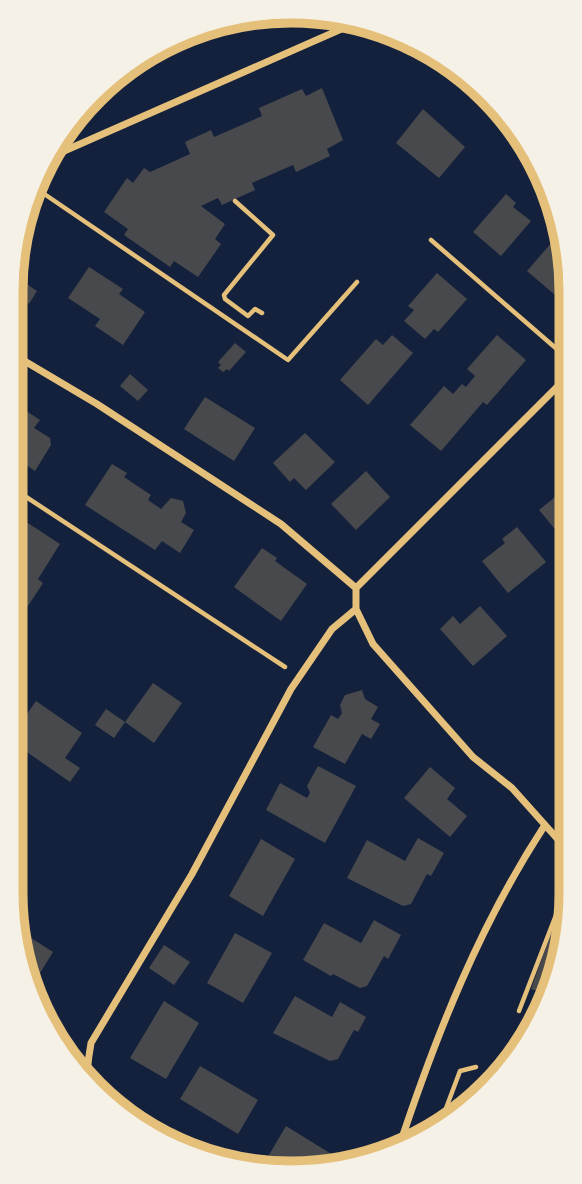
<svg xmlns="http://www.w3.org/2000/svg" width="582" height="1184" font-family="'Exo 2',sans-serif">
  <style>
    .building { fill: #48494c }
    .lines { fill: none; stroke-linecap: round; stroke-linejoin: round }
    .path { stroke: #e5c07b; stroke-width: 4.5 }
    .minor { stroke: #e5c07b; stroke-width: 7 }
    .rim { fill: none; stroke: #e5c07b; stroke-width: 9 }
  </style>
  <rect width="100%" height="100%" fill="#14213d"/>
  <path class="building" d="M322 88 343 140 327 149 330 156 296 172 293 165 252 183 255 190 222 205 218 198 201 206 225 224 215 239 221 244 198 277 174 261 170 267 124 235 128 229 104 212 127 178 133 183 144 168 150 172 190 154 185 142 211 130 214 137 262 116 259 108 302 89 306 96Z
    M423 109 465 147 439 178 396 143Z
    M506 194 516 203 513 207 531 221 501 256 473 232Z
    M559 234 567 250 565 253 569 257V307L527 271Z
    M89 267 123 289 119 294 145 312 123 345 95 326 100 319 68 298Z
    M437 273 467 299 438 332 434 329 425 339 404 321 414 310 408 306Z
    M25 283 37 291 29 304 17 295Z
    M392 335 413 353 368 405 340 380 376 339 383 345Z
    M497 335 526 360 487 405 483 402 441 451 410 425 444 386 453 394 462 384 466 387 475 376 467 369Z
    M235 343 246 352 229 371 227 369 223 372 218 368 221 365 218 362Z
    M130 374 148 390 138 401 120 386Z
    M205 397 255 428 234 461 184 429Z
    M11 401 40 420 34 428 50 438 51 445 35 471 11 455Z
    M305 433 335 462 306 490 294 478 290 482 273 463Z
    M112 464 127 473 124 477 151 495 148 500 161 509 171 498 183 501 186 513 181 522 194 530 180 553 162 541 155 550 85 505Z
    M366 471 390 497 356 530 331 504Z
    M570 485V547L539 510Z
    M11 512 60 544 38 579 43 583 28 606 11 594V571L15 564 11 561Z
    M517 527 546 562 508 593 482 561 505 543 502 539Z
    M262 548 277 558 275 561 307 584 281 621 234 587Z
    M480 606 507 636 473 666 440 629 453 616 460 624Z
    M153 683 182 703 154 743 125 722Z
    M362 690 365 699 378 707 371 719 380 724 371 739 362 734 345 764 313 747 331 715 338 719 342 713 340 705 345 695Z
    M36 701 82 733 65 758 80 768 70 782 11 741V737Z
    M106 709 125 722 114 738 95 725Z
    M318 766 356 786 325 843 266 810 280 783 307 798 310 793 307 786Z
    M430 767 455 788 447 799 467 816 450 837 404 798Z
    M418 838 444 853 431 876 427 874 411 904 403 906 347 878 367 840 405 861Z
    M261 839 295 859 263 916 229 896Z
    M14 916 22 921 17 929 53 952 32 986 25 981Z
    M556 919 568 924 548 995 531 989Z
    M374 920 401 935 388 959 384 956 367 986 360 988 333 974 331 976 303 960 324 923 361 943Z
    M235 933 272 953 243 1003 207 983Z
    M164 945 190 962 174 985 149 968Z
    M295 996 332 1017 340 1002 366 1017 358 1032 354 1030 338 1059 330 1061 273 1033Z
    M164 1001 199 1023 166 1079 130 1058Z
    M200 1066 258 1100 238 1134 180 1099Z
    M454 1099 470 1105 445 1123Z
    M286 1126 333 1155 324 1171 281 1170 266 1160Z"/>
  <g class="lines">
    <path class="path" d="M130 66 232 21
      M34 187 288 360 357 282
      M235 201 273 235 224 295 225 299 248 316 255 309 262 313
      M431 240 566 357
      M11 487 285 667
      M519 1011 571 876
      M439 1127 460 1071 476 1067"/>
    <path class="minor" d="M407 37 522 133
      M46 159 355 23
      M11 353 97 404 281 524 356 588
      M569 375 356 588V609L373 644 473 757 512 788 571 854
      M164 1138C142 1123 90 1096 88 1066 88 1059 90 1051 91 1043L192 874 291 689 332 629 356 609
      M398 1150C436 1035 479 926 545 825"/>
  </g>
  <path d="M0 0H582V1184H0ZM291 23H291A268 268 0 0 1 559 291V893A268 268 0 0 1 291 1161H291A268 268 0 0 1 23 893V291A268 268 0 0 1 291 23Z" fill="#f6f1e7" fill-rule="evenodd"/>
  <path class="rim" d="M291 23H291A268 268 0 0 1 559 291V893A268 268 0 0 1 291 1161H291A268 268 0 0 1 23 893V291A268 268 0 0 1 291 23Z"/>
</svg>
